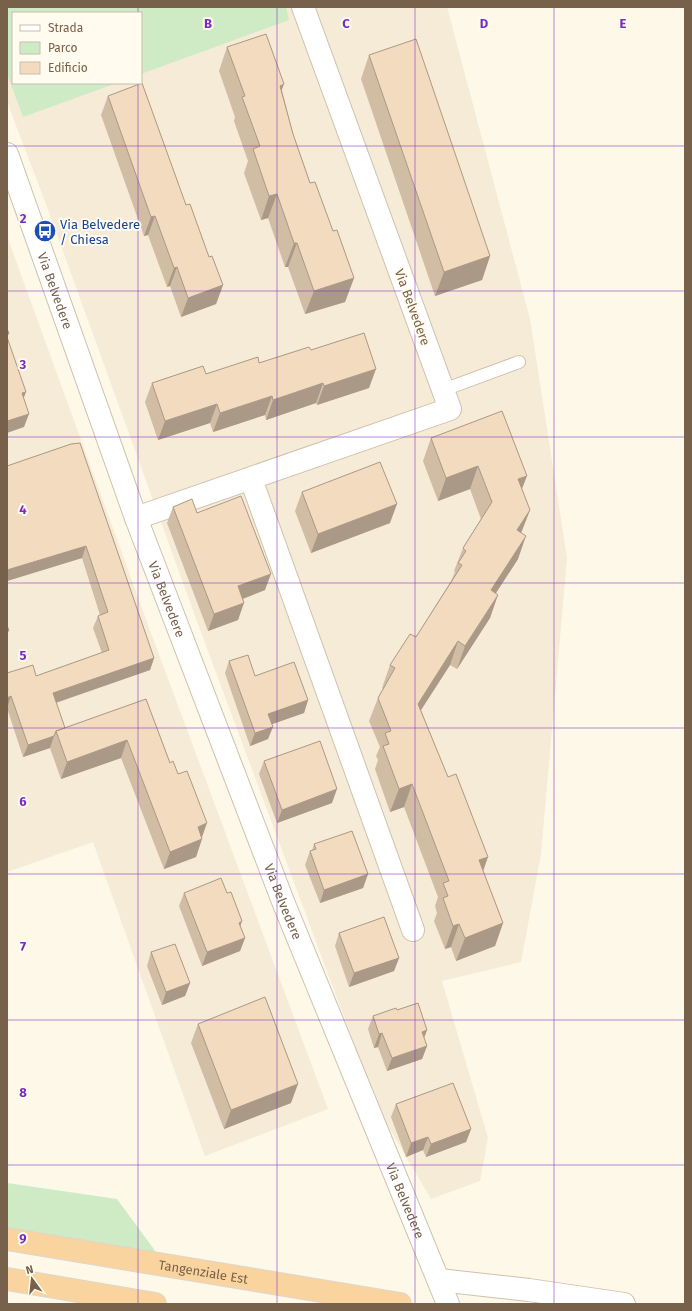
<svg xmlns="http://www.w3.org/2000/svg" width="692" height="1311" font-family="'Fira Sans',sans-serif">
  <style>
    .residential { fill: #f5ebd6; fill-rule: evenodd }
    .green { fill: #cfebc6 }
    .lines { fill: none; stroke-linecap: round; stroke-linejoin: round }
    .service-casing { stroke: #cfc1ad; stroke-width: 14 }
    .minor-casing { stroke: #cfc1ad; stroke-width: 24 }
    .tertiary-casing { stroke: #cfc1ad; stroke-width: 24 }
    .trunk-casing { stroke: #dcd6d0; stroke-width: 24 }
    .service { stroke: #fff; stroke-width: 12 }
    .minor { stroke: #fff; stroke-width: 22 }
    .tertiary { stroke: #fff; stroke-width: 22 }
    .trunk { stroke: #f9d49f; stroke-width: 22 }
    .wall { fill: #d1bca4 }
    .shaded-wall { fill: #aa9986 }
    .building { fill: #f3dbbf; stroke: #aa9986 }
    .grid { fill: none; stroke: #7b2cbf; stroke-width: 1; stroke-opacity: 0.55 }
    .labels { text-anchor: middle; stroke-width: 4; stroke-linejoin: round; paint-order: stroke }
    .transit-label { font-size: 13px; fill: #164399; stroke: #fffbef; text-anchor: start }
    .street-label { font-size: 13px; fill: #78614b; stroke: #fffbef }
    .grid-label { font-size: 13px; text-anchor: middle; font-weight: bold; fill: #7b2cbf; stroke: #fffbef; stroke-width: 4; stroke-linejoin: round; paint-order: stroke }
  </style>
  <rect width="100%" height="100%" fill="#fdf8e8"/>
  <path class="residential" d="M7 7H447L530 319 567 558 541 854 521 962 442 981 488 1138 480 1181 431 1199 379 1111 195 616 43 196 7 102ZM13 13H141V83H13Z
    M7 236 151 633 328 1109 205 1156 93 842 7 872Z"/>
  <path class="green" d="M7 7H286L289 20 141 74V13H13V83H117L23 117 7 74Z
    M7 1183 117 1199 156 1252 7 1231Z"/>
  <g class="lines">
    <g class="service-casing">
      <path id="service" d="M443 390 519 362"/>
    </g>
    <g class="minor-casing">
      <path id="minor" d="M251 479 413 930
        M136 518 450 409 303 7
        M439 1280 529 1290 624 1304"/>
    </g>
    <g class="tertiary-casing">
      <g id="tertiary">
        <path id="s1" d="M7 154 136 518 284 904 448 1304"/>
      </g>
    </g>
    <g class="trunk-casing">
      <g id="trunk">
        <path id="s2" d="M7 1239 400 1304"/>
        <path d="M7 1279 155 1304"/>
      </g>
    </g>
    <use href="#service" class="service"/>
    <use href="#minor" class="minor"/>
    <use href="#tertiary" class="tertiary"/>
    <use href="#trunk" class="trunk"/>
  </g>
  <path class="wall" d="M227 47 282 90 293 134 310 183 333 231 354 278 345 302 305 314 288 267H285L268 218 261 220 244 173 248 161 234 121 235 117 219 71Z
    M369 55 490 256 482 280 435 296 361 79Z
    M108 96 186 205 209 257 223 285 216 304 181 317 170 286 167 287 148 235 144 236 101 115Z
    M311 350 369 388 317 405 316 403 266 420 265 415 213 432 210 423 158 440 145 402 152 383 206 374 259 363Z
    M431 438 522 490 530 510 521 533 518 559 496 593 490 618 457 669 450 665 421 710 503 923 495 946 456 961 451 947 445 949 434 921 437 913 435 906 438 897 404 807 390 812 375 769 378 760 376 756 380 747 369 721 378 698 383 689 382 688 390 665 416 637 451 581 455 572 454 571 463 548 481 519 470 489 438 501 423 461Z
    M71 444 154 658 150 670 56 703 65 728 146 699 170 763 202 838 196 857 164 869 121 758 61 779 50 748 23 757 7 708V673L36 676 102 653 93 628 98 616 100 615 82 558 7 581V466Z
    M302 492 390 523 311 553 295 511Z
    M173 507 197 513 265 590 243 599 238 620 208 631 167 523Z
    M229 661 255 676 308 700 304 713 272 724 268 739 250 746 225 673Z
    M264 761 332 803 277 823 259 774Z
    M314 844 368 874 363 888 320 903 305 865 310 851H312Z
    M184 893H227L242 921 240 927 245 938 240 951 202 966 179 906Z
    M339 933 399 958 394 971 349 987 335 946Z
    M151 952 190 983 185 996 162 1005 147 966Z
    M397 1010 427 1030 424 1038 427 1046 422 1059 387 1071 378 1047 374 1048 368 1029 373 1016Z
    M198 1024 291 1103 224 1129 191 1043Z
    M396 1104 471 1129 466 1142 426 1157 423 1150 406 1157 391 1117Z"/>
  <path class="shaded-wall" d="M284 84 275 108 280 86Z
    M277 194 268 218 261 220 269 196Z
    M155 216 148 235 144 236 151 217Z
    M294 243H297L288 267H285Z
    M490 256 482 280 435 296 444 272Z
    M177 267 170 286 167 287 174 268Z
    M354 278 345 302 305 314 314 291Z
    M223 285 216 304 181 317 188 298Z
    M376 369 369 388 317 405 324 386Z
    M323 383 316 403 266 420 273 400Z
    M26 392 21 405 22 393Z
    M272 396 265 415 213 432 220 413Z
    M217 404 210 423 158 440 165 421Z
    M29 414 24 427 7 433V421Z
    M478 466 470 489 438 501 446 478Z
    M527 476 518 499V479Z
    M397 504 390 523 311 553 318 534Z
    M530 510 521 533 517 530Z
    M526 536 518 559 483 613 491 590Z
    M86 546 82 558 7 581V570Z
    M271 574 265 590 232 603 238 586Z
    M498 595 490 618 457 669 465 646Z
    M244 603 238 620 208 631 214 614Z
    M458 641 450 665 410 727 418 704Z
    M154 658 150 670 49 705 53 693Z
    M11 696 7 708V698Z
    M308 700 304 713 264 727 268 714Z
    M273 727 268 739 250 746 255 733Z
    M54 736 50 748 23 757 28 745Z
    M127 740 121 758 61 779 67 762Z
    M412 784 404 807 390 812 399 789Z
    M337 789 332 803 277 823 282 810Z
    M207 823 201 840 202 839 196 857 164 869 170 852 198 827Z
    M488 857 480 880 479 860Z
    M368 874 363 888 320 903 324 890Z
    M242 921 237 935 239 923Z
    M503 923 495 946 456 961 465 938Z
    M459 924 451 947 445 949 453 926Z
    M245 938 240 951 202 966 207 952Z
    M399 958 394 971 349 987 354 973Z
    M190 983 185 996 162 1005 166 992Z
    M427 1030 422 1043V1032Z
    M382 1033 378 1047 374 1048 379 1034Z
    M427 1046 422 1059 387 1071 392 1058Z
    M298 1084 291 1103 224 1129 231 1110Z
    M471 1129 466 1142 426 1157 431 1144Z
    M428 1137 423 1150 406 1157 411 1143Z"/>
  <path class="building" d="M266 34 284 84 280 86 293 134 310 183 315 182 333 231 337 230 354 278 314 291 297 243H294L277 194 269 196 253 149 260 146 242 97 245 96 227 47Z
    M416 39 490 256 444 272 369 55Z
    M142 83 186 205 190 204 209 257 212 256 223 285 188 298 177 267 174 268 155 216 151 217 108 96Z
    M7 328 9 334H7Z
    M364 333 376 369 324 386 323 383 273 400 272 396 220 413 217 404 165 421 152 383 203 366 206 374 258 357 259 363 309 347 311 350Z
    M7 337 26 392 22 393 29 414 7 421Z
    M502 411 527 476 518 479 530 510 517 530 526 536 491 590 498 595 465 646 458 641 418 704 448 777 456 774 488 857 479 860 503 923 465 938 459 924 453 926 443 898 448 896 443 883 449 881 412 784 399 789 383 746 389 744 385 733 391 731 378 698 395 668 390 665 410 634 416 637 462 565 458 563 466 551 463 548 492 502 478 466 446 478 431 438Z
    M80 443 154 658 53 693 65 728 56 731 54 736 28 745 11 696 7 698V673L33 665 36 676 109 650 98 616 108 612 86 546 7 570V466L71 444Z
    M380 462 397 504 318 534 302 492Z
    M241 496 271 574 238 586 244 603 214 614 173 507 192 499 197 513Z
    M7 625 9 631H7Z
    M248 655 255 676 294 662 308 700 268 714 273 727 255 733 229 661Z
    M146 699 170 763 173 761 178 774 187 771 207 823 198 827 202 839 170 852 127 740 67 762 56 731Z
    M320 741 337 789 282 810 264 761Z
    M352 831 368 874 324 890 310 851 316 849 314 844Z
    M221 878 227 893 231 892 242 921 239 923 245 938 207 952 184 893Z
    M384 917 399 958 354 973 339 933Z
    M175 944 190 983 166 992 151 952Z
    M265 997 298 1084 231 1110 198 1024Z
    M418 1003 427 1030 422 1032 427 1046 392 1058 382 1033 379 1034 373 1016 396 1008 397 1010Z
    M453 1083 471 1129 431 1144 428 1137 411 1143 396 1104Z"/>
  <path class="grid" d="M138 7V13M277 7V1304M415 7V1304M554 7V1304M138 83V1304M7 146H685M7 291H685M7 437H685M7 583H685M7 728H685M7 874H685M7 1020H685M7 1165H685"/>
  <defs>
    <g id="bus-disc" transform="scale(1.15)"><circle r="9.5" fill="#1a4fb4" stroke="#fffbef"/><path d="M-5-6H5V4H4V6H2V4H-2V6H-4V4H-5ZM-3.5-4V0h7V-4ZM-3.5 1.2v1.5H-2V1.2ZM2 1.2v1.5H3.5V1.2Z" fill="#fff"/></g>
  </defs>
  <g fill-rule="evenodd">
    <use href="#bus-disc" x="45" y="231"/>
  </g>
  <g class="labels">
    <g class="transit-label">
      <text x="60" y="229">Via Belvedere<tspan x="60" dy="15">/ Chiesa</tspan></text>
    </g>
    <g class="street-label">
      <text dy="5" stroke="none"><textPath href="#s1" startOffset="145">Via Belvedere</textPath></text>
      <text transform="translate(413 307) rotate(70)" y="5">Via Belvedere</text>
      <text dy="5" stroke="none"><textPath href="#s1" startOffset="473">Via Belvedere</textPath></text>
      <text dy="5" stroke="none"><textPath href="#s1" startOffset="797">Via Belvedere</textPath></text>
      <text dy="5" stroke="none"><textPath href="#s1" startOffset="1120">Via Belvedere</textPath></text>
      <text dy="5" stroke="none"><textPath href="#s2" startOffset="199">Tangenziale Est</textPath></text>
    </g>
  </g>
  <g class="grid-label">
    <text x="208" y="28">B</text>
    <text x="346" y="28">C</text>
    <text x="484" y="28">D</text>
    <text x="623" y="28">E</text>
    <text x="23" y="223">2</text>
    <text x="23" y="369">3</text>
    <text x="23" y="514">4</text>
    <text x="23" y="660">5</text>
    <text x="23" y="806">6</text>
    <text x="23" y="951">7</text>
    <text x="23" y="1097">8</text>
    <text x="23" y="1243">9</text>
  </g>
  <rect width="692" height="1311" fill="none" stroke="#78614b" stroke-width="16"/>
  <rect x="12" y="12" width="130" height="72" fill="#fffbef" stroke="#c9bdad"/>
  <rect x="20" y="25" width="20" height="6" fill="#ffffff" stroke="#c9bdad"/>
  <text x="48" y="32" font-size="12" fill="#78614b">Strada</text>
  <rect x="20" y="42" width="20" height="12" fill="#cfebc6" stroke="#c9bdad"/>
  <text x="48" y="52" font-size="12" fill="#78614b">Parco</text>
  <rect x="20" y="62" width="20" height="12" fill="#f3dbbf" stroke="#c9bdad"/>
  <text x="48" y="72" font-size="12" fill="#78614b">Edificio</text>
  <g transform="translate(32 1279) rotate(345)" stroke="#fffbef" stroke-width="3" paint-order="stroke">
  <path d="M0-3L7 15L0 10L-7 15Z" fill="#78614b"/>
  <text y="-6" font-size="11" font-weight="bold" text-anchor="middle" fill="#78614b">N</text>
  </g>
</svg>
